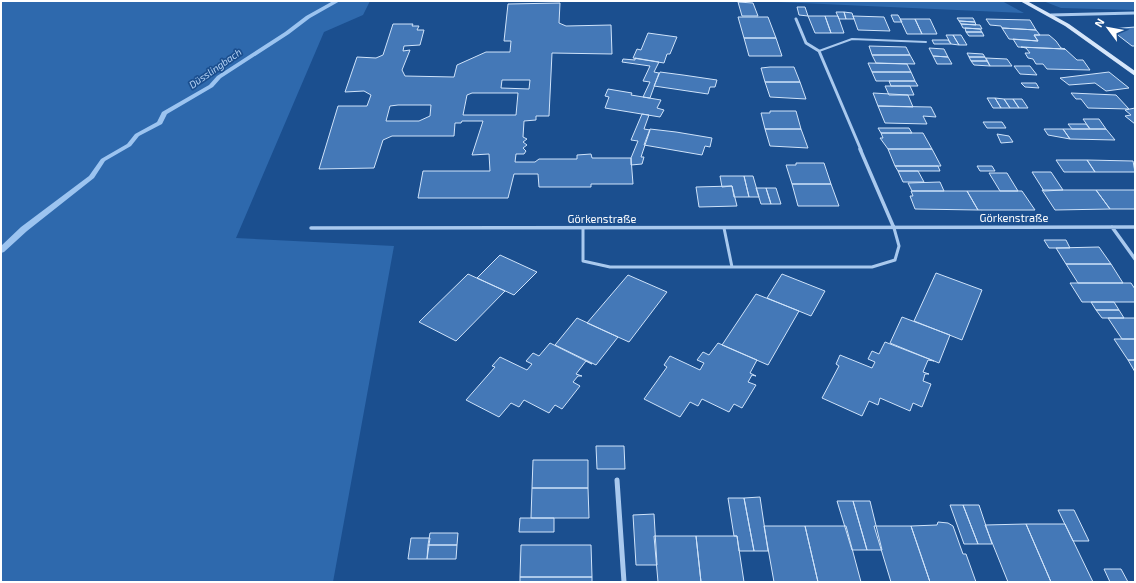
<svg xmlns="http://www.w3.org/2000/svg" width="1136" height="583" font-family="'Exo 2',sans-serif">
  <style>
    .green { fill: #2e69ad }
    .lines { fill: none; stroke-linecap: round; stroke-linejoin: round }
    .stream { fill: #9cc4f0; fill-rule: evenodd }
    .building { fill: #4478b7; stroke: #cfe3fa; fill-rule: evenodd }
    .lane-far1 { stroke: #a9c9ee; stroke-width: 2 }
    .lane { stroke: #a9c9ee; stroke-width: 3 }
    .street-far2 { stroke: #a9c9ee; stroke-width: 3 }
    .street-far1 { stroke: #a9c9ee; stroke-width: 3.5 }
    .street { stroke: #a9c9ee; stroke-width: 5 }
    .secondary { fill: #d6e6fa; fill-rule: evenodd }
    .labels { text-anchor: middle; stroke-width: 3.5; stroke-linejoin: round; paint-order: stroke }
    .far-water-label { font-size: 10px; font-style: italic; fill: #b5d3f5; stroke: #1b4f8f }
    .street-label { font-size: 11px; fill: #fff; stroke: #1b4f8f }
  </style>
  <rect width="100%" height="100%" fill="#1b4f8f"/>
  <path class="green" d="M1 1H370L363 15 324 32 236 238 394 246 333 582H1Z
    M702 1H1002L1024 13 778 2Z
    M1043 1H1135V10L1061 8Z"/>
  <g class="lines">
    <path class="stream" d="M333 1H340L310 18 289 34 221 78 213 87 167 114 162 124 139 136 131 146 105 161 94 178 27 231 4 252 1 253V246L21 227 89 176 101 159 127 144 135 134 157 122 162 112 209 85 217 76 285 32 306 16Z"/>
  </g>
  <path class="building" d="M738 2 753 3 758 16H742Z
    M560 3 559 23 566 26 611 25 612 54 552 53 549 116H536V120L524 121 523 137 527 139 523 142 527 145 523 148 526 151 524 154H516L515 162H535L539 159H577V155L591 154 592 158H631L633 184H591V187H539L538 174H514L508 198H418L423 171H490L489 154 472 155 483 121H462L461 123H455L454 136H392L383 140 374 168 319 169 338 106H367L371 95 364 91 345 92 357 57 376 58 383 55 393 24H413L412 26H419L417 30H424L420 45 404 46 403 51 410 50 402 70 405 76 454 77 457 65 486 52H510L511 41H504L508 4ZM502 80H530L529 89 501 88ZM472 93H518L516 115H463L467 95ZM398 105H431L430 116 419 121H386L390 106Z
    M797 7H805L808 16 799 15Z
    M836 12H844L846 19H839Z
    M844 12 852 13 854 19H846Z
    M891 15H898L902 22H894Z
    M808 16H825L831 33H815Z
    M825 16H838L844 33H831Z
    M853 16 884 17 890 31 858 30Z
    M738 17H768L776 38H744Z
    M957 18H973L975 22 959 21Z
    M900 19H915L922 34H907Z
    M915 19H930L937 34H922Z
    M986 19 1030 20 1036 30 1002 28 1001 26 990 25Z
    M959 21 975 22 976 25 961 24Z
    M961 24 980 25 982 29 963 28Z
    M1135 27V46H1132L1110 29Z
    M965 28 980 29 982 32H966Z
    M1002 28 1036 30 1040 35H1034L1038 41 1009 39Z
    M966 32H982L984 36H969Z
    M648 33 677 37 670 54H667L664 63 633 58 637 49 641 50Z
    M946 35H953L959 45 951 44Z
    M953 35H961L967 45H959Z
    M1034 35H1049L1056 41 1061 48 1065 49 1018 47 1013 39 1038 41Z
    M744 38H776L782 56H749Z
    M932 40H948L951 44H934Z
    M869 46 906 47 910 55H872Z
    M1021 47 1065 49 1077 60H1083L1090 70 1047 69 1043 64H1036L1033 59 1028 58 1025 53H1030L1026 48Z
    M929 48 944 49 948 57 933 56Z
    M967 53 983 54 985 57H969Z
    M872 55H910L915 64 876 63Z
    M933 56 948 57 952 64H937Z
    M969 57H985L987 61H971Z
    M635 58 659 62 654 72 659 73 650 98 643 97 650 82 643 81 650 66 622 62 623 59 635 60Z
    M986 58 1007 59 1012 66H990Z
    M971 61H987L990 66 974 65Z
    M868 63 907 64 911 72H872Z
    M1014 66H1030L1037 75 1020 74Z
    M770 67H794L800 82H765L761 68Z
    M660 72 683 75 717 80 715 87H710L708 94 654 86Z
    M872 72H911L915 81H876Z
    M1109 72 1129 88 1106 91 1095 83 1069 85 1060 78Z
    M889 81H915L918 86H891Z
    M765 82H800L806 99 770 97Z
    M1021 83H1036L1039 88 1025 87Z
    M885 86H910L914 95H889Z
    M608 89 632 93 631 95 661 100 657 108 664 110 660 117 605 108 609 97 605 96Z
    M873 93 908 95 913 107 878 106Z
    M1071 93 1116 95 1129 109 1088 108 1081 99H1076Z
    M987 98H995L1001 108H993Z
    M995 98 1004 99 1010 108H1001Z
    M1004 99H1013L1019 108H1010Z
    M1013 99H1022L1028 108H1019Z
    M878 106 931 107 936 117 923 116 927 124 885 123Z
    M1135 108V124L1125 116 1131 115 1125 110Z
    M770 111H796L801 129H765L761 113H770Z
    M642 114 649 115 644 129 650 130 641 157H644L642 164 631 165V158L638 141 631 140Z
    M1083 119H1099L1106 129H1090Z
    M983 122H1002L1006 128H987Z
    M1068 124H1086L1090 129H1072Z
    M878 128H909L912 133H881Z
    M650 129 676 132 712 138 710 147 705 146 702 155 644 145Z
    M765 129H801L808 148 770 146Z
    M1044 129H1063L1070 139 1048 135Z
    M1063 129H1106L1115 140 1070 139Z
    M881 133H923L932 149H888L880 138H883Z
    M997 134 1009 136 1013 142 1001 143Z
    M888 149H932L941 166H895Z
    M1056 160H1087L1095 172H1064Z
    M1087 160 1133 161 1135 172H1095Z
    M796 163H824L831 184H792L786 165H796Z
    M895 166H938L940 171H898Z
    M977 166H992L995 171H980Z
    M898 171H918L924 182H903Z
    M1032 172H1051L1063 190 1044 191Z
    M989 173H1007L1018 191H1000Z
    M720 176H744L749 197H734L732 186 722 187Z
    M744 176H753L759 197H749Z
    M940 182 944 191H912L908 183Z
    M792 184H831L839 206H798Z
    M732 186 737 206 699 207 696 187Z
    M756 188H766L771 204H761Z
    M766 188H776L781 204H771Z
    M1042 190H1096L1110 209 1055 210Z
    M1096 190H1135V209H1110Z
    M911 191H967L978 210 915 209 910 196H913Z
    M967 191H1022L1035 210H978Z
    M1044 240H1066L1070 248H1049Z
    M1099 247 1111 264H1066L1056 248Z
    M500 255 537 272 514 295 477 278Z
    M1066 264H1111L1123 283H1078Z
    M936 273 982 290 962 340 914 321Z
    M468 274 505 291 456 341 419 322Z
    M782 274 825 291 811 316 767 298Z
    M628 275 667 292 629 342 587 323Z
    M1070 283H1131L1135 289V302H1082Z
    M756 294 799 311 768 365 722 345Z
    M1091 302H1114L1119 310H1096Z
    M1096 310H1119L1124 318H1102Z
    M902 317 950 335 939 363 890 343Z
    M577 318 618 337 596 365 555 345Z
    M1108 318H1135V339H1122Z
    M1114 339H1135V360H1128Z
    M885 342 934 361 928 360 923 372 929 374H925L923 381 931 384 922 407 913 403 910 411 880 398 878 405 869 401 862 416 822 398 839 366 836 364 840 355 872 368 875 362 868 359 872 351 879 354Z
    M550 343 592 364 586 361 576 374 582 376H578L573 382 580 386 562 409 555 405 549 413 524 400 519 407 511 403 499 417 466 400 495 367 492 366 500 357 527 370 532 364 526 361 533 353 539 356Z
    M718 343 757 360 750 373 756 376 752 375 748 382 756 385 742 408 734 404 729 412 702 399 698 406 690 402 680 417 644 399 667 367 664 365 670 356 700 370 704 363 697 360 703 352 709 355Z
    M1128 360H1135V372Z
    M596 446H624L625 469H597Z
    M533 460H588V488H532Z
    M532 488H588L589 518H531Z
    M760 497 768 551H754L744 498Z
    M728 498H744L754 551H739L737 536H734Z
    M837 501H853L867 550H852Z
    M853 501H870L882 550H867Z
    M950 505H963L978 544H964Z
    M963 505H979L992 544H978Z
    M1058 510H1074L1089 541H1073Z
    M654 514 657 565H636L633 515Z
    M520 518H554V532H519Z
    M938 522 948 523 953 526 963 554H966L976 582H930L911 526 937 525Z
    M1026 524H1065L1093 582H1051Z
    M1026 524 1051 582H1008L985 525Z
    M764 526H805L818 582H774Z
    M805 526H846L861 582H818Z
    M874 526H911L930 582H891Z
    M430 533H458L457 545H428Z
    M654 536H696L701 582H658Z
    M696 536H737L744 582H701Z
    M411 538H430L427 559H408Z
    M428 545H457L456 559H427Z
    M521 545H591L592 577H520Z
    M1104 569H1121L1128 582H1110Z
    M520 577H592V582H520Z"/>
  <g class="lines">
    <path class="lane-far1" d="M819 51 852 39 926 42"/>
    <path class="lane" d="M583 228V261L610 267H872L895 260 899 246 894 228
      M724 228 732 267"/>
    <path class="street-far2" d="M1051 15 1135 13
      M796 19 806 43 819 51 861 150"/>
    <path class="street-far1" d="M860 149 894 228
      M1112 227 1135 259
      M311 228 1135 227"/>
    <path class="street" d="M617 480 624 582"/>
    <path class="secondary" d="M1020 1H1027L1069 24 1135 71V76L1065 26Z"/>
  </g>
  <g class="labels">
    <g class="far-water-label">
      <text transform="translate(215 68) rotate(-35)" y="4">Düsslingbach</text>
    </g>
    <g class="street-label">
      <text x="1014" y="222">Görkenstraße</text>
      <text x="602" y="223">Görkenstraße</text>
    </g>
  </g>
  <rect width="1136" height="583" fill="none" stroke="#ffffff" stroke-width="4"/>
  <g transform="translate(1108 28) rotate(302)" stroke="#1b4f8f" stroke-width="3" paint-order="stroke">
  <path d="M0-3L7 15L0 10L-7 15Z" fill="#ffffff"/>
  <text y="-6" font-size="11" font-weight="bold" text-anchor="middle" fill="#ffffff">N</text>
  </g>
</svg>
